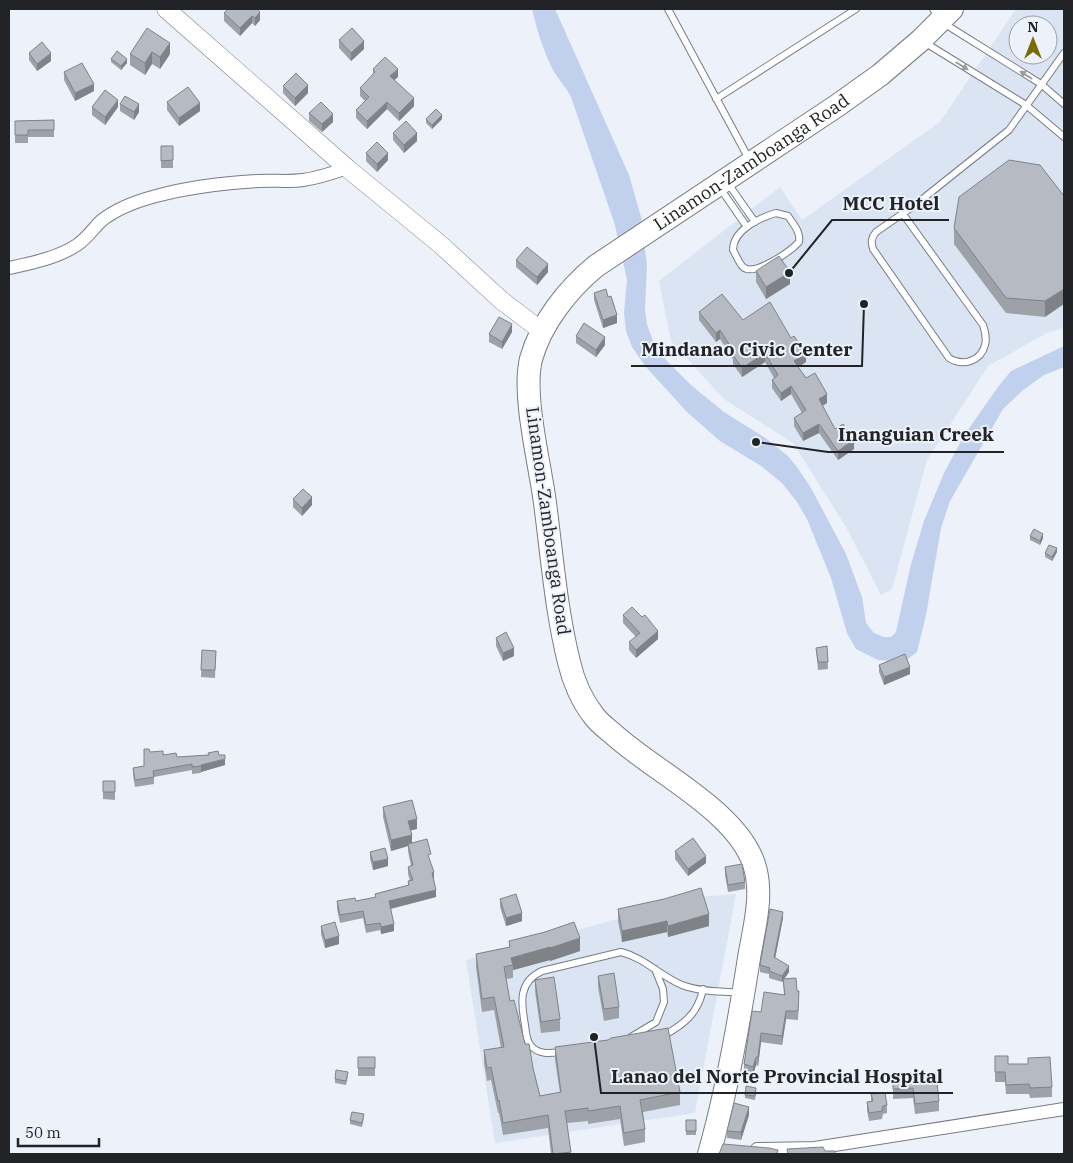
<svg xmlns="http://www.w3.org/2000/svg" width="1073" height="1163" font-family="'IBM Plex Serif',serif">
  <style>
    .built { fill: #dbe4f3; fill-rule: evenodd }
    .water { fill: #c0d0ed }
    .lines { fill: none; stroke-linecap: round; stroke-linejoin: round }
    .lane-casing { stroke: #787c83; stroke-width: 8 }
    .street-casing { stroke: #787c83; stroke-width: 14 }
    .secondary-casing { stroke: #787c83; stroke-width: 19 }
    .highway-casing { stroke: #787c83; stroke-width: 24 }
    .lane { stroke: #fff; stroke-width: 6 }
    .street { stroke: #fff; stroke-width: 12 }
    .secondary { stroke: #fff; stroke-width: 18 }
    .highway { stroke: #fff; stroke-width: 22 }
    .wall { fill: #9da1a8 }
    .shaded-wall { fill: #7f8388 }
    .building { fill: #b6bbc3; stroke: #7f8388 }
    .oneway { fill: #9b9c9d }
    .labels { text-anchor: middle; stroke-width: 4; stroke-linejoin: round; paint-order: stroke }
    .street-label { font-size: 18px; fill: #212326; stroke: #ecf1fa }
    .leader { fill: none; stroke: #212326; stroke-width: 2 }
    .callout-dot { fill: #212326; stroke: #ecf1fa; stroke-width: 2 }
    .callout-label { font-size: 19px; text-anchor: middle; font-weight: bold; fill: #212326; stroke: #ecf1fa; stroke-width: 4; stroke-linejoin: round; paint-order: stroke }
  </style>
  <rect width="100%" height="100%" fill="#ecf1fa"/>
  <path class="built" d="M1016 9H1064V328L1047 333 988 366 927 460 892 589 881 595 846 527 793 443 724 399 671 341 659 281 780 187 802 220 940 122ZM1018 25H1048V55H1018Z
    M736 894 695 1113 495 1143 466 960 699 897Z"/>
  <path class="water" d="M532 9H555L629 175 641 217 647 266 645 309 647 325 654 343 666 360 692 386 724 412 764 437 788 456 797 467 811 488 846 554 862 597 866 623 874 633 884 637H891L896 632 911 564 924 521 944 473 965 434 998 387 1011 371 1064 346V367L1044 375 1023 390 1003 409 950 501 941 528 926 615 917 652 908 659 894 661 878 660 856 649 847 633 831 578 807 519 797 502 782 483 761 466 720 441 687 412 646 367 632 347 626 331 624 313 627 280 615 225 571 97C566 87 558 79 553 70 543 50 537 30 532 9Z"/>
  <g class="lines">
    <g class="lane-casing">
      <path id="lane" d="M668 9 749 159
        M933 9 940 21 1041 84 1064 104
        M924 42 1026 105 1064 137
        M716 99 856 9
        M727 182 755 222
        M720 188 747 227
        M776 213 788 216C793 224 801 232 799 242 791 251 754 277 743 267 739 263 736 255 733 250 733 230 759 218 776 213Z
        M903 214 983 325C985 331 987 338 985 345 981 361 963 367 949 358L873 249C871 242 871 238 876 232L915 205 1009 130 1064 53
        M663 1036C684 1024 698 1014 703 989
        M631 1037 656 1022 664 1002 663 989 655 969
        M562 1052C551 1053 540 1055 532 1047 526 1042 526 1032 525 1025 521 1003 518 982 542 971L621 952C645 958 660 976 682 985 700 992 721 991 740 993"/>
    </g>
    <g class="street-casing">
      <path id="street" d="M9 268C32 263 57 258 77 245 86 239 93 229 101 221 117 208 137 201 156 196 189 187 224 183 258 181 273 180 288 182 303 180 318 178 333 173 347 168
        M757 1149 815 1148 1064 1109"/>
    </g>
    <g class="secondary-casing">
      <path id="secondary" d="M166 9 347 168 441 245 501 300 543 332"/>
    </g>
    <g class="highway-casing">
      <g id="highway">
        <path id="s1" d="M709 1154C727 1092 739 1022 749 958 754 928 764 894 754 864 736 810 653 771 612 733 606 728 598 722 594 716 582 701 573 680 569 662 556 610 552 556 545 503 540 464 522 395 531 359 541 323 568 289 596 266L838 105 880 75 921 40 952 9"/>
      </g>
    </g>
    <use href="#lane" class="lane"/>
    <use href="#street" class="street"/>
    <use href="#secondary" class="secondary"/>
    <use href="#highway" class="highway"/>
  </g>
  <path class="wall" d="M257 9 260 20 255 26 252 23 240 36 224 21V13Z
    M339 40 364 49 351 61 339 48Z
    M170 43V54L160 69 152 64 145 75 130 65V54Z
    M29 53 51 61 37 71 29 60Z
    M111 59 127 63 121 70 111 62Z
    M373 69 398 77 394 80 414 106 399 121 387 109 367 129 356 118V110L365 101 360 96V88L373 75Z
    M64 72 94 91 75 101 64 80Z
    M283 86 308 93 295 106 283 93Z
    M167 102 200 111 179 126 167 110Z
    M120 104 139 112 134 120 120 111Z
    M92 107H118L105 125 92 115Z
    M309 113 333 122 322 132 309 121Z
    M426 119H442L432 129 426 123Z
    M54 120V137H28V143H15V121Z
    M393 133 417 141 404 153 393 140Z
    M161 146H173V168H161Z
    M366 153 388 160 377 172 366 161Z
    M1064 196 1045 317 1006 313 954 244V228Z
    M516 260 548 272 537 285 516 267Z
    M756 271 790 284 766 299 756 282Z
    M594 293 608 297 617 323 603 328 594 300Z
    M699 312 743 320 791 338 806 362 798 367 806 378 827 403 822 406 835 429 854 449 838 460 819 433 803 441 794 426V418L802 413 791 394 781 401 772 388V380L774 378 765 362 742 377 733 364V359L720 339 716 342 699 320Z
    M512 332 502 349 489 342V334Z
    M576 336 605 345 596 357 576 343Z
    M293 499 312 505 302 516 293 507Z
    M1030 536 1043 538 1040 545 1030 540Z
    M1057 552 1052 561 1045 557V553Z
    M623 615 658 639 636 658 629 650V642L636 637 623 623Z
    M496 638 514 656 503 661 496 646Z
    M827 646 828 669 818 670 816 648Z
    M202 650 216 651 215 678 201 677Z
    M879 665 910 674 884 685 879 672Z
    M150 752 163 755 177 757 208 755V753L219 755 225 765 201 772V773L192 774V770L154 777V784L135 787 133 775V768L144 766Z
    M103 781H115V800L103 799Z
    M383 807 417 829 411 830 412 842 430 862 434 880H433L436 897 391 909 394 931 381 934 380 930 366 933 363 918 340 923 337 909V901H356L375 898V894L408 885V881H410L408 874V867L411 866 408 851V846L391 851 383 817Z
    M675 851 706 863 688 876 675 859Z
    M370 852 388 866 373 870 370 859Z
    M725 867 745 882V889L728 892 725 875Z
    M500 899 522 921 506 926 500 907Z
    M618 909 709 926 668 937 667 932 622 942 618 921Z
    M783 918 775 958 789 972 784 979 797 991 799 1000 798 1020 786 1019 782 1045 761 1042 758 1066 756 1065 753 1075 744 1073V1064L761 1012 784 995 783 981 782 982 769 978V974L760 972V965Z
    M321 926 339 944 325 948 321 934Z
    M509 941 580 951 550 961V960L513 970V978L506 979 510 1001 533 1068 540 1096 560 1093 555 1060V1047L680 1092V1105L643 1112 645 1129V1142L624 1146 620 1119 588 1124V1121L567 1123 571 1154H551L548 1128 503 1135 499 1113H498L491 1080 487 1081 484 1063V1050L501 1048 494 1010 482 1012 476 967V954L509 947Z
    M598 976 619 1007V1018L604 1021 598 987Z
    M535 980 560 1019V1031L541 1033 535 991Z
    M995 1056 1008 1064 1052 1087V1097L1030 1098 1029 1094H1006L1005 1082H995Z
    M358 1057H375V1076H358Z
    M348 1076 346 1085 335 1083V1079Z
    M893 1077 939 1101V1111L915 1114 913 1098 893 1099Z
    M756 1092 755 1100 745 1098V1095Z
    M871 1094 887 1105V1113L883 1114 882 1119 869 1121 867 1110V1102L871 1101Z
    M749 1115 741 1140 727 1138V1131Z
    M364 1118 362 1127 350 1124V1120Z
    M686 1120H696V1135H686Z"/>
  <path class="shaded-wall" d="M260 12V20L255 26V18Z
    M252 16V23L240 36V28Z
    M364 41V49L351 61V53Z
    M170 43V54L160 69V57Z
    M152 52V64L145 75V63Z
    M51 53V61L37 71V64Z
    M127 59V63L121 70V66Z
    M398 69V77L390 84V76Z
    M94 84V91L75 101V93Z
    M308 85V93L295 106V98Z
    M414 98V106L399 121V113Z
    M118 100V107L105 125V117Z
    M387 102V109L367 129V121Z
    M200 103V111L179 126V118Z
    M139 104V112L134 120V112Z
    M333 114V122L322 132V124Z
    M442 115V119L432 129V125Z
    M417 133V141L404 153V145Z
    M388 153V160L377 172V164Z
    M548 264V272L537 285V277Z
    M790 272V284L766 299V287Z
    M1064 289V304L1045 317V301Z
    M617 315V323L603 328V320Z
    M512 324V332L502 349V342Z
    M720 330V339L716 342V333Z
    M605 337V345L596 357V350Z
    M765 353V362L742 377V368Z
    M806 354V362L794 370V361Z
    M791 386V394L781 401V393Z
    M827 394V403L819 408V399Z
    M819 424V433L803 441V433Z
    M854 440V449L838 460V451Z
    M312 497V505L302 516V508Z
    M1043 534V538L1040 545V541Z
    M1057 548V552L1052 561V557Z
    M658 631V639L636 658V650Z
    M514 648V656L503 661V653Z
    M910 667V674L884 685V677Z
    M225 759V765L201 772V765Z
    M417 819V829L408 831V821Z
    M412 835V845L408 844V846L391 851V840Z
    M706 856V863L688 876V869Z
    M388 859V866L373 870V862Z
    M434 872V880L432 881V873Z
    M436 890V897L389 909V901Z
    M783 912V918L774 964V957Z
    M522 913V921L506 926V918Z
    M709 914V926L668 937V926Z
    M667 921V932L622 942V931Z
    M394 924V931L381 934V927Z
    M339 936V944L325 948V940Z
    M580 938V951L550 961V948Z
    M550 947V960L513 970V965L511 958Z
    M789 966V972L782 982V976Z
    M786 1011V1019L782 1045V1036Z
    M761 1033V1042L758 1066V1057Z
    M756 1057V1065L753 1075V1067Z
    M749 1107V1115L741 1140V1132Z"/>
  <path class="building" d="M228 9H257L260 12 255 18 252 16 240 28 224 13Z
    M147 28 170 43 160 57 152 52 145 63 130 54Z
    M352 28 364 41 351 53 339 40Z
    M42 42 51 53 37 64 29 53Z
    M117 51 127 59 121 66 111 59Z
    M385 57 398 69 390 76 414 98 399 113 387 102 367 121 356 110 369 97 360 88 375 72 373 69Z
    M82 63 94 84 75 93 64 72Z
    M296 73 308 85 295 98 283 86Z
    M188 87 200 103 179 118 167 102Z
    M105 90 118 100 105 117 92 107Z
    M125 96 139 104 134 112 120 104Z
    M321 102 333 114 322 124 309 113Z
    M436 109 442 115 432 125 426 119Z
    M54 120V130H28V135H15V121Z
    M406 121 417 133 404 145 393 133Z
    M377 142 388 153 377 164 366 153Z
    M161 146H173V160L161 161Z
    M1009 160 1040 165 1064 196V289L1045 301 1006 298 954 228 959 197Z
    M527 247 548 264 537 277 516 260Z
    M779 256 790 272 766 287 756 271Z
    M606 289 608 297 611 296 617 315 603 320 594 293Z
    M722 294 743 320 770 302 791 338 794 336 806 354 794 361 806 378 815 373 827 394 819 399 835 429 843 424 854 440 838 451 819 424 803 433 794 418 806 410 791 386 781 393 772 380 778 375 765 353 742 368 733 355 735 354 720 330 716 333 699 312Z
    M499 317 512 324 502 342 489 334Z
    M584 323 605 337 596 350 576 336Z
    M303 489 312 497 302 508 293 499Z
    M1034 529 1043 534 1040 541 1030 536Z
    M1049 545 1057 548 1052 557 1045 553Z
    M632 607 642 617 645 615 658 631 636 650 629 642 640 633 623 615Z
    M506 632 514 648 503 653 496 638Z
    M827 646 828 662H818L816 648Z
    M202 650 216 651 215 670H201Z
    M905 654 910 667 884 677 879 665Z
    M144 749H149L150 752 163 751V755L176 753 177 757 209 755 208 753 218 751 219 755H225V759L201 765V766L192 767V764L153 771 154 777 135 780 133 768 144 766Z
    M103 781H115V792H103Z
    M412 800 417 819 408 821 412 835 391 840 383 807Z
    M693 838 706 856 688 869 675 851Z
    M427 839 431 854 428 855 434 872 432 873 436 890 389 901 394 924 381 927 380 923 366 925 363 911 340 915 337 901 355 898 356 901 376 897 375 894 409 885 408 881 413 880 408 867 413 865 408 844Z
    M385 848 388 859 373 862 370 852Z
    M742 864 745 882 728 885 725 867Z
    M701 888 709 914 668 926 667 921 622 931 618 909 664 899Z
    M516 894 522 913 506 918 500 899Z
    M770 909 783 912 774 957 789 966 782 976 769 971 770 968 760 965Z
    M335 922 339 936 325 940 321 926Z
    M574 922 580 938 550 948V947L511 958 513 965 504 967 510 1001 514 1000 525 1044H529L533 1068 540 1096 561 1092 555 1047 608 1040 611 1038 668 1028 680 1092 640 1100 645 1129 624 1133 620 1106 588 1111V1108L565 1111 571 1152 553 1154 548 1115 503 1123 499 1100 498 1101 491 1067 487 1068 484 1050 504 1047 494 997 482 999 476 954 510 947 509 941 545 932Z
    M614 973 619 1007 604 1009 598 976Z
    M554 977 560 1019 541 1022 535 980Z
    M796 978 797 991H799L798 1011H786L782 1036 761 1033 758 1057H756L753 1067 744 1064 752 1011 761 1012 764 992 785 995 783 979Z
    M995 1056H1008V1064H1028V1058L1050 1057 1052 1087 1030 1088 1029 1084 1006 1085 1005 1072H995Z
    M358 1057H375V1068H358Z
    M336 1070 348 1072 346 1081 335 1079Z
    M936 1073 939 1101 915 1104 913 1088 893 1089V1077Z
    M746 1086 756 1088 755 1096 745 1095Z
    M885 1093 887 1105 883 1106 882 1111 869 1113 867 1102 873 1101 871 1094Z
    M734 1103 749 1107 741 1132 727 1131Z
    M352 1112 364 1114 362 1123 350 1120Z
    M686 1120H696V1131H686Z
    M723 1144 769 1148 778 1150 777 1154H719Z
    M823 1147 825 1151H835V1154H788L787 1149Z"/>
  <defs><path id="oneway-solid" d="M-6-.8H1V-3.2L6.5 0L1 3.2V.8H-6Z" transform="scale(1.25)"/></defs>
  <g class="oneway">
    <use href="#oneway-solid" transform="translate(962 66) rotate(32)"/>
    <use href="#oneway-solid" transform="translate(1026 75) rotate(-148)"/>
  </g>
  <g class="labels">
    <g class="street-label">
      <text dy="6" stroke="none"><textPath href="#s1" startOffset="1184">Linamon-Zamboanga Road</textPath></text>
      <text transform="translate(548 521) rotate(82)" y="6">Linamon-Zamboanga Road</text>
    </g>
  </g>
  <path class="leader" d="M789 273L832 220H949M864 304L862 366H631M756 442L828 452H1004M594 1037L601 1093H953"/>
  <g class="callout-dot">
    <circle cx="789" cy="273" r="5"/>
    <circle cx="864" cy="304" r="5"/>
    <circle cx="756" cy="442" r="5"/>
    <circle cx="594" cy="1037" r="5"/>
  </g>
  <g class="callout-label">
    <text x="891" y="210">MCC Hotel</text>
    <text x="747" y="356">Mindanao Civic Center</text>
    <text x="916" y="441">Inanguian Creek</text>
    <text x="777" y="1083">Lanao del Norte Provincial Hospital</text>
  </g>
  <rect width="1073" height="1163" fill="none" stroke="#212326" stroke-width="20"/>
  <g transform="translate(1033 40)"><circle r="24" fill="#ecf1fa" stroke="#9b9fa5"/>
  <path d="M0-4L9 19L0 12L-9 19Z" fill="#7b6b05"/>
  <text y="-8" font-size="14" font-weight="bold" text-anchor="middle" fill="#212326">N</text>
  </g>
  <path d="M18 1138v8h81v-8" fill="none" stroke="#212326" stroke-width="2.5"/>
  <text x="25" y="1138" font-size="15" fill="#212326" stroke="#ecf1fa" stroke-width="4" paint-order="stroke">50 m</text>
</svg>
